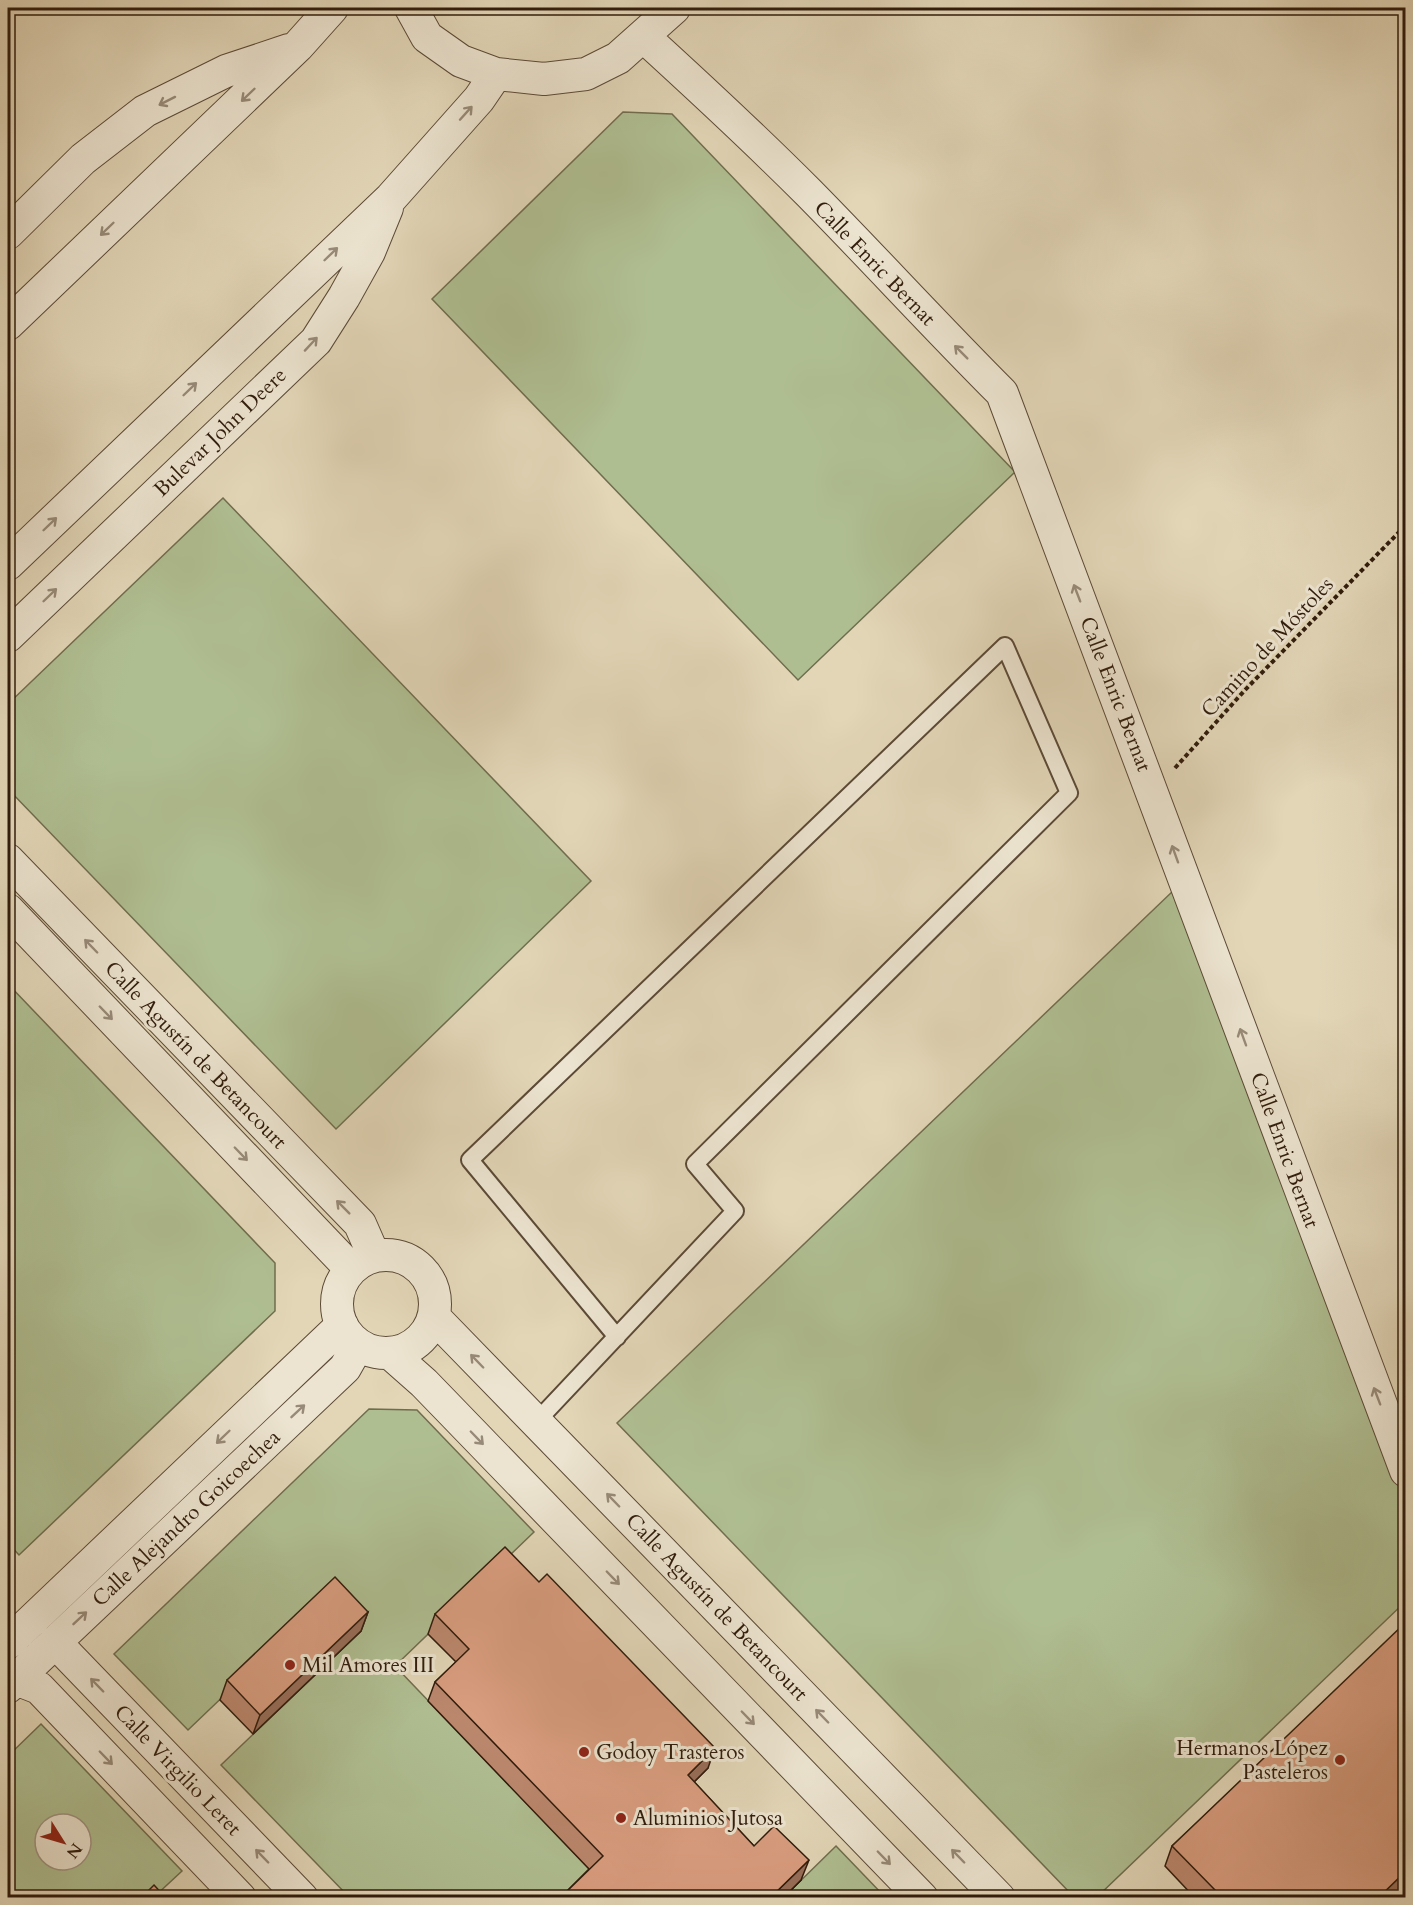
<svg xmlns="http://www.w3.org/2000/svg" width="1413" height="1905" font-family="Cardo,serif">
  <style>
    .green { fill: #afbe91; stroke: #706d4e; stroke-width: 1.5; fill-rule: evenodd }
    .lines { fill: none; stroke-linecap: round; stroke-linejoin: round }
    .service-casing { stroke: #5c4a37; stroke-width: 20 }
    .minor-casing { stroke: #5c4a37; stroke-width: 34 }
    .path { stroke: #301c0c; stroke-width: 4; stroke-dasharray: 4.5 3; stroke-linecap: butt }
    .service { stroke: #ece4d0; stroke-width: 16 }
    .minor { stroke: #ece4d0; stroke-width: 32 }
    .wall { fill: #bb876d; stroke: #301c0c; stroke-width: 1.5 }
    .shaded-wall { fill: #986e59; stroke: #301c0c; stroke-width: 1.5 }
    .building { fill: #d99d7f; stroke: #301c0c; stroke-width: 1.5 }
    .oneway { stroke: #978a78 }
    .poi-dot { fill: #8f2418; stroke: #ece4d0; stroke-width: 2 }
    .labels { text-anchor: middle; stroke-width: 6; stroke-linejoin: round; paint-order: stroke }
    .street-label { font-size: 21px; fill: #301c0c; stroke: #ece4d0 }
    .poi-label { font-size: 21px; fill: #301c0c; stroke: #ece4d0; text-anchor: start }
  </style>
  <rect width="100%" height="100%" fill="#e2d6b7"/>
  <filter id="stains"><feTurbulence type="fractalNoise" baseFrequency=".00333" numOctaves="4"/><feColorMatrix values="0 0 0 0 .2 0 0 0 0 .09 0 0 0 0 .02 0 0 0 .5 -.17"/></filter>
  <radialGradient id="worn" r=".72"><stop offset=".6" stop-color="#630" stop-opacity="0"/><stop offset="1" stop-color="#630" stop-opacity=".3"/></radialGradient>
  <path class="green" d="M623 112 672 114 1015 472 798 680 432 299Z
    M223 498 591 881 336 1129 8 789V704Z
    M1174 890 1405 1502V1602L1097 1897H1074L617 1423Z
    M8 984 275 1263V1311L19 1555 8 1543Z
    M369 1409 417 1410 534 1532 395 1666 596 1876 573 1897H349L221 1765 361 1631 328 1596 188 1730 114 1654Z
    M41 1724 182 1871 154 1897 8 1898V1756ZM45 1824H81V1860H45Z
    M836 1846 885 1897 783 1898Z"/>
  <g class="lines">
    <g class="service-casing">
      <path id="service" d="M537 1421 735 1211 695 1164 1069 793 1005 646 470 1160 617 1337"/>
    </g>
    <g class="minor-casing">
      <path id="minor" d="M411 8 427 37 461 61 496 74 544 79 586 74 618 58 674 8
        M643 36C699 87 755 139 809 193 874 259 936 327 1002 393L1406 1471
        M8 233 83 159 145 111 226 71 289 50
        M8 324 298 46 332 8
        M8 564 391 198 479 99 496 74
        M8 636 316 341 344 297 369 252 387 208
        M8 860 360 1224 374 1256
        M8 910 351 1269
        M337 1304a49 49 0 1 1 98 0a49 49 0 1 1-98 0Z
        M434 1317 999 1898
        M390 1353 424 1383 455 1415 922 1898
        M55 1642 302 1898
        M8 1643 342 1325
        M16 1679 39 1688 240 1898
        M8 1687 345 1368 358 1345"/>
    </g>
    <path class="path" d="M1175 768 1245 690 1406 525"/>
    <use href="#service" class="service"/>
    <use href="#minor" class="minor"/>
  </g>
  <path class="wall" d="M368 1612 361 1631 253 1734 220 1700 227 1680Z
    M435 1614 708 1768 694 1782 754 1846 801 1880 783 1898H560L589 1869 428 1701 435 1682 456 1662 428 1634Z
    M1406 1627V1884L1391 1898H1195L1165 1866 1172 1846Z"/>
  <path class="shaded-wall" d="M368 1612 361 1631 253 1734 260 1715Z
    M715 1748 708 1768 681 1795 688 1775Z
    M809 1860 801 1880 783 1898H770Z
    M1406 1871V1884L1391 1898H1378Z"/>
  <path class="building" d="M505 1547 539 1582 547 1574 715 1748 688 1775 754 1846 774 1826 809 1860 770 1898H560L603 1856 435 1682 469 1649 435 1614Z
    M335 1577 368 1612 260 1715 227 1680Z
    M1404 1624 1406 1627V1871L1378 1898H1210L1216 1891 1172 1846Z
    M154 1885 166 1898H141Z"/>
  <defs><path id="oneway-shaft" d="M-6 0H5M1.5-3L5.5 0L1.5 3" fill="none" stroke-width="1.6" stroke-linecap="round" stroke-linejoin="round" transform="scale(1.5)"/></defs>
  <g class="oneway">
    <use href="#oneway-shaft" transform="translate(248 95) rotate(136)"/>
    <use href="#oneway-shaft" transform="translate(167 101) rotate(153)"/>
    <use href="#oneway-shaft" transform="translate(466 113) rotate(-48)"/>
    <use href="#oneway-shaft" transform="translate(107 229) rotate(136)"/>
    <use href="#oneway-shaft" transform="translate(331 254) rotate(-44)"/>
    <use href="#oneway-shaft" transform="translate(311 344) rotate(-47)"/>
    <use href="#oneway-shaft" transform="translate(961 352) rotate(-135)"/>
    <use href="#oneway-shaft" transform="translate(190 389) rotate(-44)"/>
    <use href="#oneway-shaft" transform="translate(50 524) rotate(-44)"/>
    <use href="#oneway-shaft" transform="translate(1077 593) rotate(-111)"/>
    <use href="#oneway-shaft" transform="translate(50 595) rotate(-44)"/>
    <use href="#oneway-shaft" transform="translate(1175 854) rotate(-110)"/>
    <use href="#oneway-shaft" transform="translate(91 946) rotate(-134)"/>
    <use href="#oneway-shaft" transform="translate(106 1013) rotate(46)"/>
    <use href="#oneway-shaft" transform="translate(1243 1037) rotate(-110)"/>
    <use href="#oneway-shaft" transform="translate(241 1154) rotate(46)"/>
    <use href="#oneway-shaft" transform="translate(343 1207) rotate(-135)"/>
    <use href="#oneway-shaft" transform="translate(477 1361) rotate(-134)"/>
    <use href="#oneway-shaft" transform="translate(1377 1396) rotate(-111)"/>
    <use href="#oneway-shaft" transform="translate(298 1411) rotate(-43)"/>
    <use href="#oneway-shaft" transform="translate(223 1437) rotate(136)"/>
    <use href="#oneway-shaft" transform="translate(477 1438) rotate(46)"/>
    <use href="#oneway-shaft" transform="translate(613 1500) rotate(-134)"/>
    <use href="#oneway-shaft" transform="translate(613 1578) rotate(46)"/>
    <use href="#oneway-shaft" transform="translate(80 1618) rotate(-43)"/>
    <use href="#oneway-shaft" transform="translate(97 1685) rotate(-134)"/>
    <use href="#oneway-shaft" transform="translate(822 1716) rotate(-134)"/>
    <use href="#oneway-shaft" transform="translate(748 1718) rotate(46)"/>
    <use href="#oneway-shaft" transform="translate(106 1758) rotate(46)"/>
    <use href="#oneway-shaft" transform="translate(262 1856) rotate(-134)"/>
    <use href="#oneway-shaft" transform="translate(958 1856) rotate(-134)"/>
    <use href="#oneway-shaft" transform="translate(884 1858) rotate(46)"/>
  </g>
  <g class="poi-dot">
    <circle cx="290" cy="1665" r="6"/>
    <circle cx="584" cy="1752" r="6"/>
    <circle cx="1340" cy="1760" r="6"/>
    <circle cx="621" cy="1818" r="6"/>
  </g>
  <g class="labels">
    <g class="street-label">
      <text transform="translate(875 263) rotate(46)" y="7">Calle Enric Bernat</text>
      <text transform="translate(220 432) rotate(-44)" y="7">Bulevar John Deere</text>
      <text transform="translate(1267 647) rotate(-47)" y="7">Camino de Móstoles</text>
      <text transform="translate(1116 694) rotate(69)" y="7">Calle Enric Bernat</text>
      <text transform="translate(196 1055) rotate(46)" y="7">Calle Agustín de Betancourt</text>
      <text transform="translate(1285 1150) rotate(70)" y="7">Calle Enric Bernat</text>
      <text transform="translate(186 1518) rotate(-43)" y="7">Calle Alejandro Goicoechea</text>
      <text transform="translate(717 1607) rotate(46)" y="7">Calle Agustín de Betancourt</text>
      <text transform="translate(178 1770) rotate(46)" y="7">Calle Virgilio Leret</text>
    </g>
    <g class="poi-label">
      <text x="302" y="1672">Mil Amores III</text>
      <text x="1328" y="1755" text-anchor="end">Hermanos López<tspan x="1328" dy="24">Pasteleros</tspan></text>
      <text x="596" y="1759">Godoy Trasteros</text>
      <text x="633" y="1825">Aluminios Jutosa</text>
    </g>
  </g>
  <rect width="1413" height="1905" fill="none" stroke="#e2d6b7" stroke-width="30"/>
  <rect x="9" y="9" width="1395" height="1887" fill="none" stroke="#301c0c" stroke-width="3"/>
  <rect x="15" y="15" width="1383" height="1875" fill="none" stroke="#301c0c" stroke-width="1.5"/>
  <g transform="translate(63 1842) rotate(127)"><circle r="28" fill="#ece4d0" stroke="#a19482" stroke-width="1.5"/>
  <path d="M0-4.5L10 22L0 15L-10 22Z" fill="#8f2418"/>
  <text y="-9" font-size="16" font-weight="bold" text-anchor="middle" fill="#301c0c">N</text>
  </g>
  <rect width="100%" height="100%" filter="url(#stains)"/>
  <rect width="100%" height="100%" fill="url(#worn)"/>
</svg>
